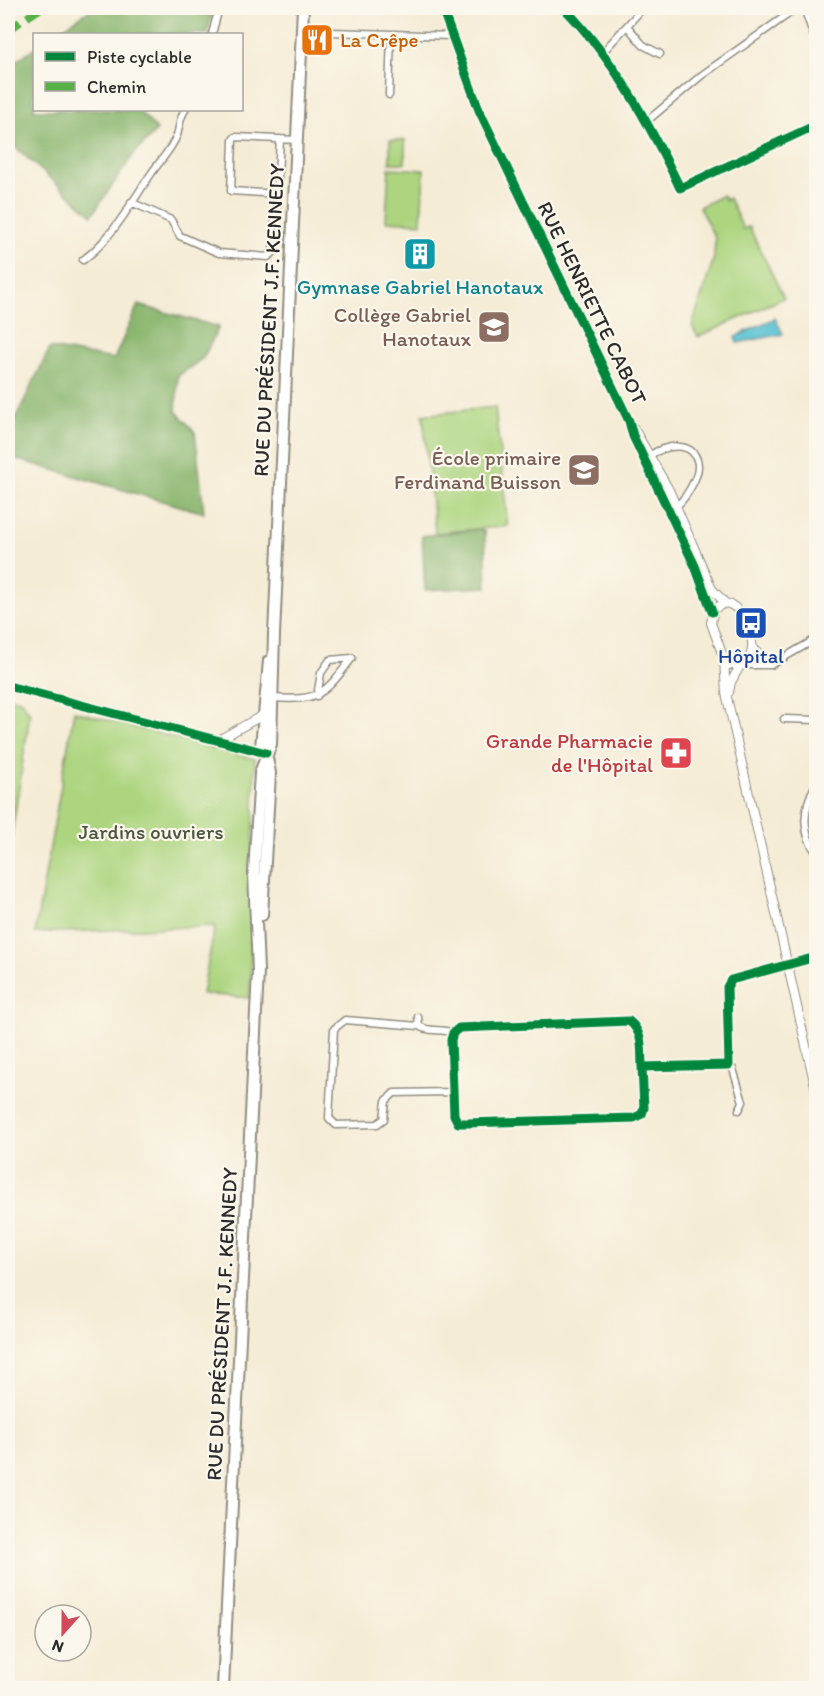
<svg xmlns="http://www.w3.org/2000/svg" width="824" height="1696" font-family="Itim,sans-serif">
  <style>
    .green { fill: #add580; stroke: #6c8056; stroke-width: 1.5 }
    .forest { fill: #8ab66e; stroke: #5a704c; stroke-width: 1.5 }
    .water { fill: #58c3d3; stroke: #42777f; stroke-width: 1.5 }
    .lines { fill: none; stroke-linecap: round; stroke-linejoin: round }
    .minor-casing { stroke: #908c80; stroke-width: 9 }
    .tertiary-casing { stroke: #908c80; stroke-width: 10 }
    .primary-casing { stroke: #908c80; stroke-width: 14 }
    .minor { stroke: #fff; stroke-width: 6 }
    .tertiary { stroke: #fff; stroke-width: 8 }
    .primary { stroke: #fff; stroke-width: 10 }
    .quiet { stroke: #56b246; stroke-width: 8; stroke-dasharray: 15 8; stroke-linecap: butt }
    .cycleway-casing { stroke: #fbf7ec; stroke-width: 13 }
    .cycleway { stroke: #00873e; stroke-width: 9 }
    .labels { text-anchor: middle; stroke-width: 4.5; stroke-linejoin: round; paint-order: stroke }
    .food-label { font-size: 21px; fill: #c56008; stroke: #fbf7ec; text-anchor: start }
    .culture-label { font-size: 21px; fill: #0d838f; stroke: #fbf7ec }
    .street-label { font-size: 21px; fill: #2b2b2b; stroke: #fbf7ec }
    .education-label { font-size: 21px; fill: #785e54; stroke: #fbf7ec; text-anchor: end }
    .transit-label { font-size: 21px; fill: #164399; stroke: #fbf7ec }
    .health-label { font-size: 21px; fill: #be3a42; stroke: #fbf7ec; text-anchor: end }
    .park-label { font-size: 21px; fill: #4c5640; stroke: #fbf7ec }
  </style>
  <rect width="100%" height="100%" fill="#fbf7ec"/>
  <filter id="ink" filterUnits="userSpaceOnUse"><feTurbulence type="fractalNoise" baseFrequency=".0167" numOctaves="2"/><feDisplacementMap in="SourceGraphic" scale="12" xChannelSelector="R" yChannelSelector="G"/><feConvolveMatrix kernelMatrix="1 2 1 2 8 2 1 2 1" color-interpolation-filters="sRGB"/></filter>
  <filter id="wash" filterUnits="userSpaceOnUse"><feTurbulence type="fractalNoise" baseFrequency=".008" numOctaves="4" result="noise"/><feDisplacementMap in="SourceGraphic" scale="24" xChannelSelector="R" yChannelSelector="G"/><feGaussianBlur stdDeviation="1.35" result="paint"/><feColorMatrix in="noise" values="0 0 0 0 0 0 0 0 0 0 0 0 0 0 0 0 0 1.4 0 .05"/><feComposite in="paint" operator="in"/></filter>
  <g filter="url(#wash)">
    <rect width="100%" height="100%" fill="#f5ecd6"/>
    <path class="green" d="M390 140H405V163H390Z
      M389 168 424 170 421 223 386 221Z
      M723 195 725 200 729 198 743 229 749 227 784 298 698 337 692 326 714 258 715 238 699 207Z
      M495 407 508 526 435 533 423 415Z
      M8 697 22 701 30 714 8 859Z
      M74 711 255 759 250 998 202 994 215 926 35 933Z"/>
    <path class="forest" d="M93 8H214L207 34H54Z
      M34 48V110H138L157 130 133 155 92 215 8 141V67Z
      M138 305 219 327 203 358 178 376 176 411 195 432 204 513 8 457V434L50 348 114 359Z
      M479 529 485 532 487 587 425 590 422 536Z"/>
    <path class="water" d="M775 318 783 334 737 343 735 337Z"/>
  </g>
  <g filter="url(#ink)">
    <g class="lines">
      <g class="minor-casing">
        <path id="minor" d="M564 8C614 59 649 123 680 188L816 125
          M804 8 816 42
          M627 26 643 45 660 54
          M302 31 451 36
          M212 34 219 8
          M602 53 643 8
          M389 95 391 34
          M647 121 702 75 797 8
          M280 139 277 194 231 191 233 140 235 137 297 140
          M131 202 171 220 180 236 219 253 268 257 273 253 277 194
          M83 260C112 239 131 203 151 174 159 162 172 149 177 135 180 126 179 119 185 110
          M649 456C664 445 695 439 698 465 699 477 683 504 673 508L660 481 653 474
          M754 648 763 657 779 661
          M743 665H771L816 639
          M317 696 321 673 330 660 352 658
          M272 698C320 701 324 695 352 658
          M784 719 816 720
          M816 784C804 806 800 830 816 852
          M418 1017 419 1026C429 1033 442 1028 453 1033
          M419 1026 345 1020 334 1029 329 1118 336 1125 377 1124 384 1119 386 1101 394 1093 452 1092
          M729 1065 733 1069 743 1102 739 1110
          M642 1067C641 1049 644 1033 629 1021L459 1028 453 1033 451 1040 454 1115 458 1123H466L634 1118 642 1114 644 1108 642 1067 729 1065 727 987 731 980 816 957"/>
      </g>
      <g class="tertiary-casing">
        <path id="tertiary" d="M442 8 479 110 629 421 633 436 695 566 712 612
          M633 427 669 490 712 589 725 603
          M724 659 730 665H743C763 651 747 606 725 603L714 609 711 623 724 659 726 693 816 1090
          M8 686 266 753
          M729 692 731 682 740 666
          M215 742 263 715"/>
      </g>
      <g class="primary-casing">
        <path id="primary" d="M262 915 270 773 266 753 261 747 269 661
          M223 1688 258 971 254 873 260 773 271 744 274 634 303 8"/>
      </g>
      <use href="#minor" class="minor"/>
      <use href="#tertiary" class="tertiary"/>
      <use href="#primary" class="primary"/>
      <path class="quiet" d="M8 30 41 8"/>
      <g class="cycleway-casing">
        <path id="cycleway" d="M442 8 479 110 629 421 633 436 695 566 712 612
          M564 8C614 59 649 123 680 188L816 125
          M8 686 266 753
          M642 1067C641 1049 644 1033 629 1021L459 1028 453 1033 451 1040 454 1115 458 1123H466L634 1118 642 1114 644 1108 642 1067 729 1065 727 987 731 980 816 957"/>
      </g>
      <use href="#cycleway" class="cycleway"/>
    </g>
  </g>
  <defs>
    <g id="restaurant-square" transform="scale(1.725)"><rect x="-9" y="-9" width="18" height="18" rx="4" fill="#e8710a" stroke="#fbf7ec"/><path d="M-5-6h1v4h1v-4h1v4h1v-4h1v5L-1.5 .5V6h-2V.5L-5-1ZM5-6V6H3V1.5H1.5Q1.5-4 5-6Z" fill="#fff"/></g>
    <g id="building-square" transform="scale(1.725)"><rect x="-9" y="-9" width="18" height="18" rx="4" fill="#0f9aa8" stroke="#fbf7ec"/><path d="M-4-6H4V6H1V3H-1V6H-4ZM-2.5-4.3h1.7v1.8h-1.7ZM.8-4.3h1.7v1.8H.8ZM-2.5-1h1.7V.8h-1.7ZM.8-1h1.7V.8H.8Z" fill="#fff"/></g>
    <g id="school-square" transform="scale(1.725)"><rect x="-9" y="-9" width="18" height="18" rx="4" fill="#8d6e63" stroke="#fbf7ec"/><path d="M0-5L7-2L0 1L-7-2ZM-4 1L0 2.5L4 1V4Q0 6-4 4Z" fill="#fff"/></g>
    <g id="bus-square" transform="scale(1.725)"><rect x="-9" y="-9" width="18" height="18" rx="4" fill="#1a4fb4" stroke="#fbf7ec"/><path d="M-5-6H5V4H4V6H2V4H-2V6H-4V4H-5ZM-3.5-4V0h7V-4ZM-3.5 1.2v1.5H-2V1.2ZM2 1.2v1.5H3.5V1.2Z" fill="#fff"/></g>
    <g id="pharmacy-square" transform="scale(1.725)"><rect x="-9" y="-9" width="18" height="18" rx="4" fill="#e0444e" stroke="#fbf7ec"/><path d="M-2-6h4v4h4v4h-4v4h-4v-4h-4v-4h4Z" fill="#fff"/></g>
  </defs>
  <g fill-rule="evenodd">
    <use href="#restaurant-square" x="317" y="40"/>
    <use href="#building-square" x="420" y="254"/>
    <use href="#school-square" x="494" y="327"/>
    <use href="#school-square" x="584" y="470"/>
    <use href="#bus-square" x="751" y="623"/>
    <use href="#pharmacy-square" x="676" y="753"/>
  </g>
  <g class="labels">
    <g class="food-label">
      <text x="340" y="47">La Crêpe</text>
    </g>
    <g class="culture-label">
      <text x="420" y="294">Gymnase Gabriel Hanotaux</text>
    </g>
    <g class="street-label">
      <text transform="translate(592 303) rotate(64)" y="7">RUE HENRIETTE CABOT</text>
      <text transform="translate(269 320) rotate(-87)" y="7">RUE DU PRÉSIDENT J.F. KENNEDY</text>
      <text transform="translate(222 1324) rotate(-87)" y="7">RUE DU PRÉSIDENT J.F. KENNEDY</text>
    </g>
    <g class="education-label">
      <text x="471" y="322">Collège Gabriel<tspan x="471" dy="24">Hanotaux</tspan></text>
      <text x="561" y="465">École primaire<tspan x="561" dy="24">Ferdinand Buisson</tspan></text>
    </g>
    <g class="transit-label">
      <text x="751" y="663">Hôpital</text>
    </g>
    <g class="health-label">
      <text x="653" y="748">Grande Pharmacie<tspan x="653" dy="24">de l'Hôpital</tspan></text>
    </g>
    <g class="park-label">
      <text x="151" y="839">Jardins ouvriers</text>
    </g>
  </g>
  <rect width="824" height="1696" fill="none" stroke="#fbf7ec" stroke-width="30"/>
  <rect x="33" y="33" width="210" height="78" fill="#fbf7ec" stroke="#a8a59f" stroke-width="1.5"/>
  <rect x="45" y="52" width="30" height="9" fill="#00873e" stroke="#a8a59f" stroke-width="1.5"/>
  <text x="87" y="63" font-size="18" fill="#2b2b2b">Piste cyclable</text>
  <rect x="45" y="82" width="30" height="9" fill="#56b246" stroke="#a8a59f" stroke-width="1.5"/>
  <text x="87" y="93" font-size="18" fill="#2b2b2b">Chemin</text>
  <g transform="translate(63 1633) rotate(201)"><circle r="28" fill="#fbf7ec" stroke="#a8a59f" stroke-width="1.5"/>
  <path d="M0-4.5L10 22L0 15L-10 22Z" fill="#d1495b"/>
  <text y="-9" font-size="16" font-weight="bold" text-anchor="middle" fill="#2b2b2b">N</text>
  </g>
</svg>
